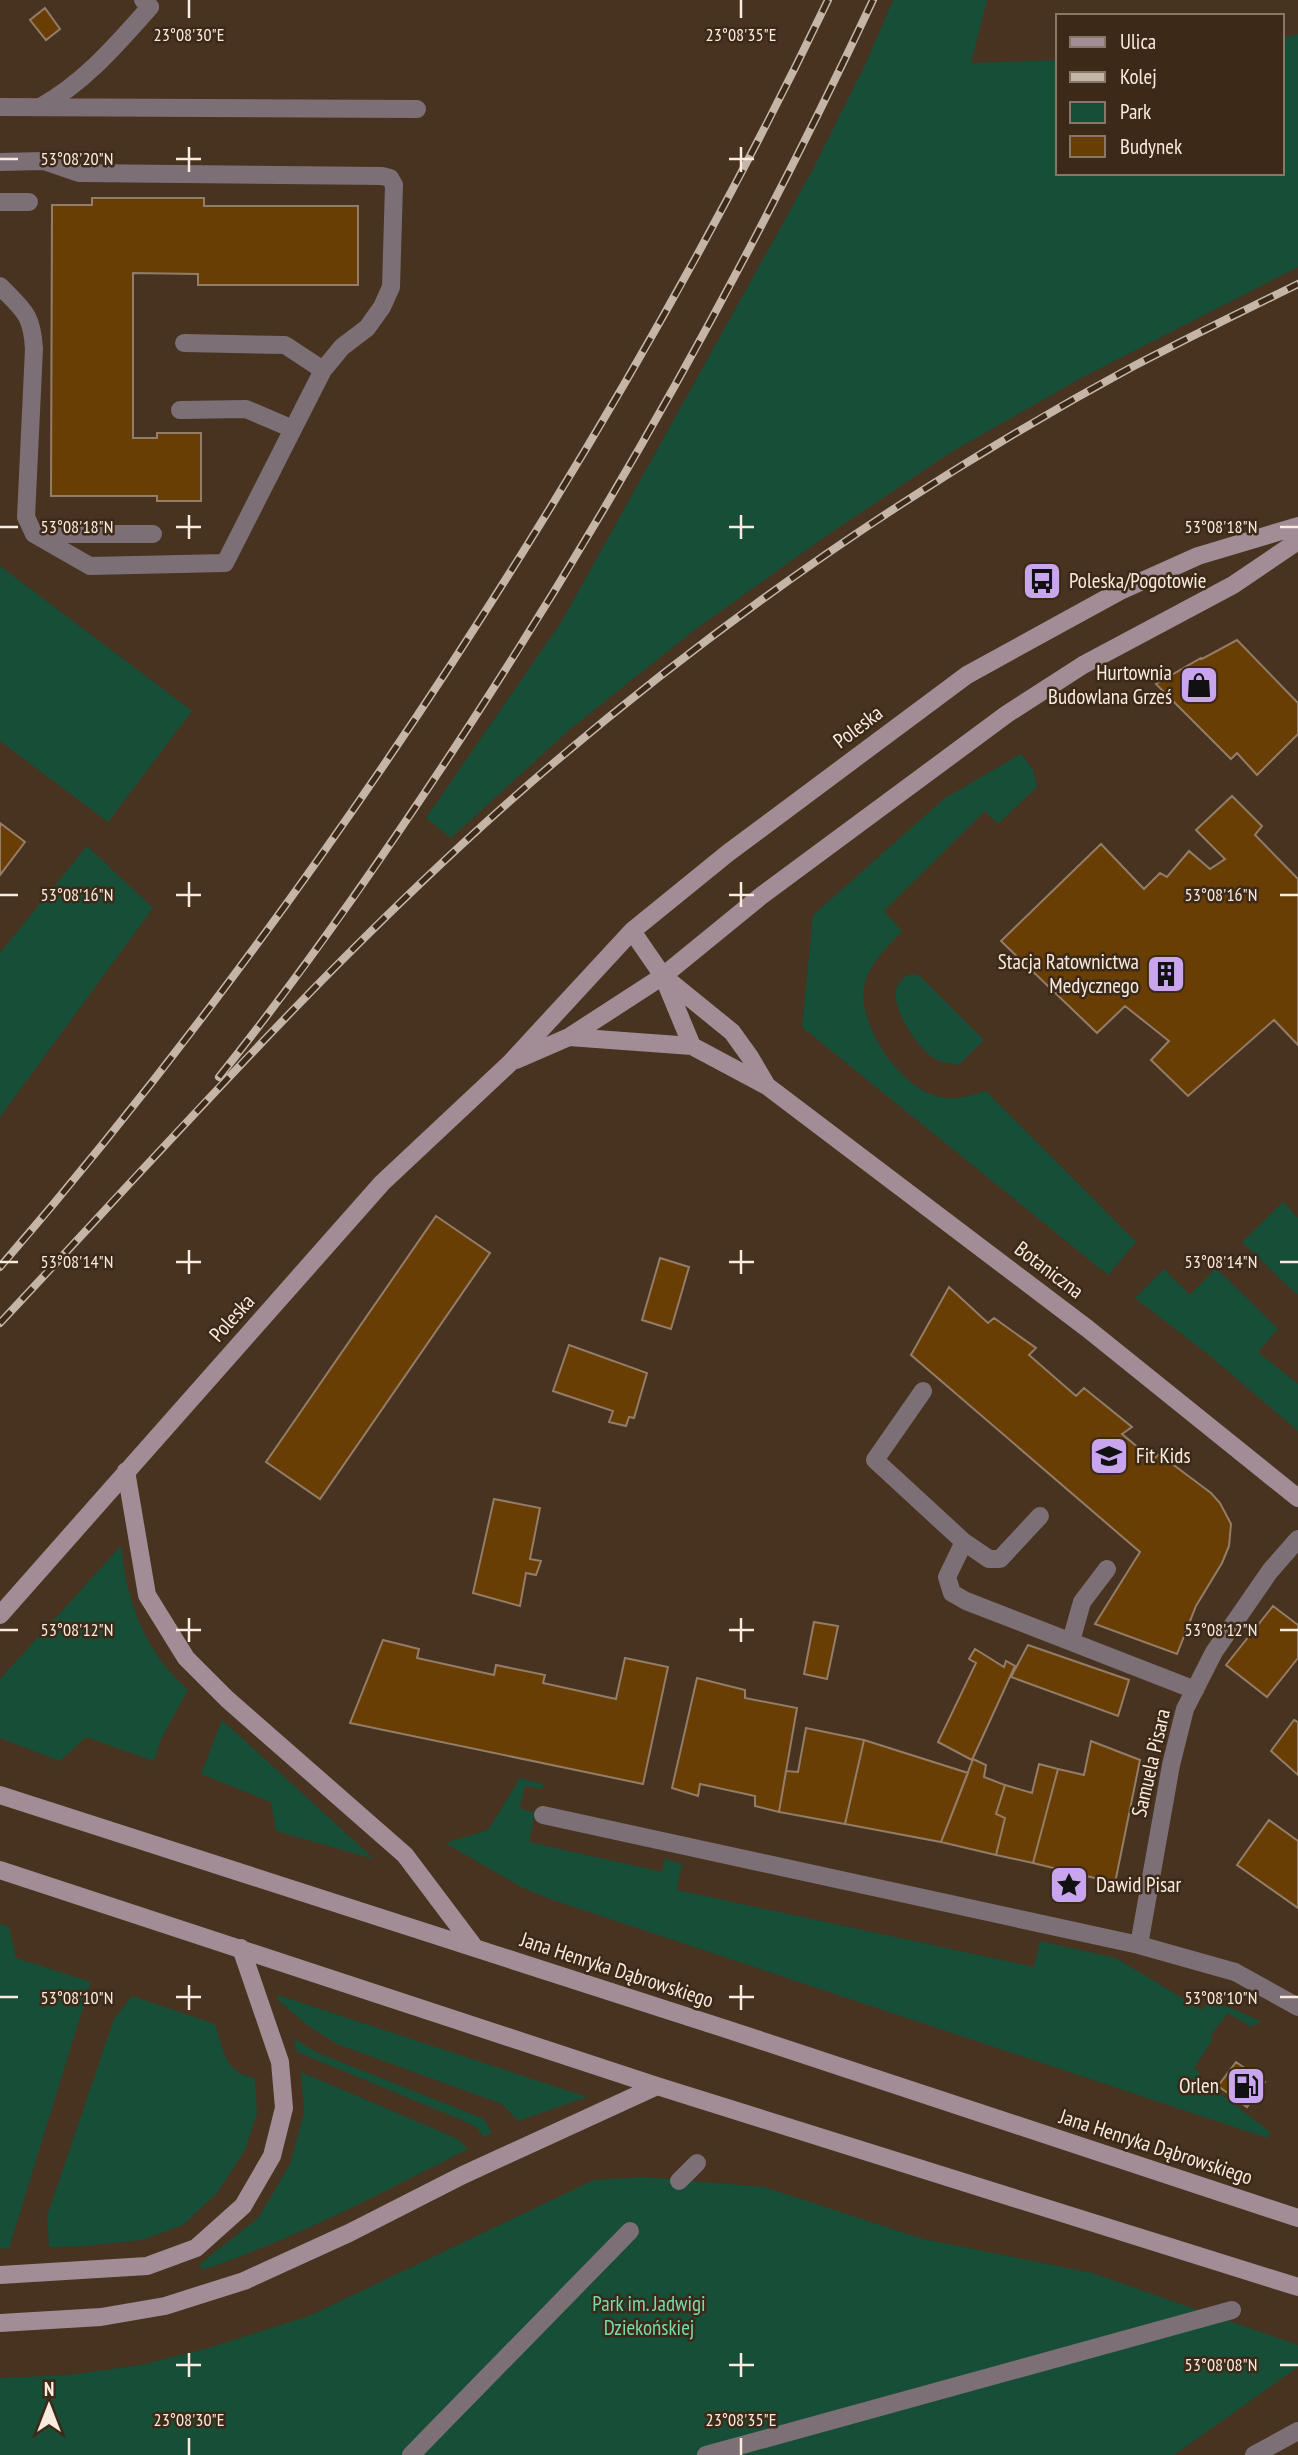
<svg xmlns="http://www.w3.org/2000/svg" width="1298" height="2455" font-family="'PT Sans Narrow',sans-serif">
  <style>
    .green { fill: #174e38 }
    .building { fill: #693e05; stroke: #947d68; stroke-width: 2 }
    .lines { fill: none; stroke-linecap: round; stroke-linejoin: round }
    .lane { stroke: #7c6f75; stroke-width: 18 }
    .street { stroke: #7c6f75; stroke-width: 18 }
    .secondary { stroke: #a28d96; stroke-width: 18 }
    .rail-casing { stroke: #c4b5a7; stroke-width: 8 }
    .rail { stroke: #3d2917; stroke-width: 5; stroke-dasharray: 16; stroke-linecap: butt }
    .ticks { fill: none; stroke: #f8ebdf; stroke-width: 2.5 }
    .labels { text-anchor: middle; stroke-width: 5; stroke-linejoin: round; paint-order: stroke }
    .poi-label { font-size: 21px; fill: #f8ebdf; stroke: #3d2917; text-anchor: start }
    .street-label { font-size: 21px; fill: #f8ebdf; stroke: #3d2917 }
    .park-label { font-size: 21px; fill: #74dcae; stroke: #3d2917 }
    .ticks-label { font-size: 18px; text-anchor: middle; fill: #f8ebdf; stroke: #3d2917; stroke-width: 5; stroke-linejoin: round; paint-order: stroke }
  </style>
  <rect width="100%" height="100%" fill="#473320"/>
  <path class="green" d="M893 0H987L971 63 1058 60V173H1282V38L1298 34V267L1083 377 948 454 823 538 693 631 569 730 451 838 426 818 562 621 811 173 867 61Z
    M0 566 192 711 108 822 0 741Z
    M1021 754 1033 769 1037 787 998 824 985 811 884 911 902 931C888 947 871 961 865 983 855 1021 897 1083 933 1095 951 1102 968 1097 986 1091L1136 1242 1108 1275 802 1027 813 915 945 798Z
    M87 846 153 908 0 1117V953Z
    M912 974 920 976 984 1040 959 1065C950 1064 939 1062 932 1057 914 1043 873 986 912 974Z
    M1283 1202 1298 1218V1294L1295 1293 1242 1242Z
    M1216 1268 1278 1329 1258 1352 1298 1384V1431L1209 1355 1135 1298 1164 1269 1190 1295Z
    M121 1546C127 1602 144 1651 188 1690L161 1739 154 1761 86 1737 60 1761 0 1738V1679Z
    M222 1720 374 1859 276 1831 271 1802 201 1774Z
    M520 1778 543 1784 542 1789 525 1786 520 1808 535 1813 529 1842 662 1872 665 1859 682 1864 677 1890 1034 1967 1040 1941 1116 1958 1202 2010 1209 1999 1261 2021 1251 2027 1228 2013 1210 2036 1213 2039 1194 2068 1200 2073 1199 2077 1270 2132 1267 2138 553 1900 523 1888 445 1843 488 1830Z
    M0 1924 9 1927 16 1958 91 1982 9 2248 0 2249Z
    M278 1995 587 2097 518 2121 502 2104 337 2044 307 2025 278 2000Z
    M132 1996 215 2024C224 2051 224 2073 255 2078L257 2113 245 2150 217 2193 183 2225 142 2240 83 2246 49 2247 47 2216 114 2019Z
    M294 2039 318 2053 484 2119 492 2133 484 2137 476 2127 462 2120 297 2052Z
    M301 2072 458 2139 468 2149C381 2193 295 2239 202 2270L200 2264 259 2217 290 2164 304 2113Z
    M644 2177 764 2187 923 2239 1092 2273 1298 2345V2367L1174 2455H0V2378L69 2375 141 2365 205 2349 309 2316 594 2180Z"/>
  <path class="building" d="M45 8 60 29 46 40 30 20Z
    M92 198H204V206H358V285H198V274L133 273V438H157V433H201V501H157V496H51L52 205H92Z
    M1237 640 1298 703V734L1257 775 1237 753 1231 759 1156 684 1201 658 1202 659Z
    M1232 796 1262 826 1255 835 1298 879V1045L1274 1020 1188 1096 1151 1060 1169 1041 1125 1006 1097 1033 1001 941 1101 844 1144 889 1160 873 1167 877 1189 851 1210 869 1225 859 1196 830Z
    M0 823 25 842 0 875Z
    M436 1216 490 1253 320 1499 266 1462Z
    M660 1258 689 1267 671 1329 642 1320Z
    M949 1287 988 1323 994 1318 1036 1348 1029 1355 1076 1396 1084 1388 1132 1427 1122 1434 1153 1460 1159 1454 1211 1493 1220 1503 1231 1524 1229 1546 1222 1563 1196 1606 1177 1654 1095 1624 1140 1552 911 1355Z
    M569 1345 647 1373 634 1418 629 1417 626 1426 609 1422 613 1411 553 1391Z
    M494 1499 540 1508 530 1559 541 1561 536 1575 526 1573 520 1606 473 1593Z
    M1273 1606 1298 1625V1658L1267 1697 1226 1665Z
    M814 1622 838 1626 827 1679 804 1674Z
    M383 1640 419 1649 417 1658 494 1675 496 1665 545 1675 543 1683 616 1699 625 1658 668 1667 643 1784 350 1723Z
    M1028 1645 1129 1680 1118 1716 1011 1677Z
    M975 1649 1004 1667 1006 1661 1015 1666 972 1760 938 1742 976 1663 969 1659Z
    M697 1678 745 1690V1698L797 1708 779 1812 755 1806V1796L700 1784 698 1796 672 1788Z
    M1294 1720 1298 1722V1775L1271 1751Z
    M806 1728 864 1740 845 1824 779 1812 786 1771 798 1772Z
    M864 1740 968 1773 941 1842 845 1824Z
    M1091 1741 1140 1760 1115 1883 1033 1863 1058 1769 1084 1775Z
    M973 1759 986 1765 984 1777 1005 1785 996 1814 1005 1818 996 1855 941 1842Z
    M1039 1764 1058 1769 1033 1863 996 1855 1005 1818 996 1814 1005 1785 1032 1793Z
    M1269 1820 1298 1841V1908L1237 1865Z
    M1236 2062 1265 2082 1247 2107 1218 2086Z"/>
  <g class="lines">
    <path class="lane" d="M0 107 417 109
      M40 107C85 82 117 44 150 7
      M923 1391 875 1460 964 1542 947 1577 952 1593 966 1601 1195 1690
      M964 1542 989 1559H1000L1040 1516
      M1071 1641 1082 1602 1107 1569
      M1254 2455 1298 2431"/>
    <path class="street" d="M143 0 150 7
      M0 162 44 161 79 173 382 176 390 178 394 185 391 287 382 307 367 328 342 347 323 370 225 563 90 566 34 534 26 517 34 349C32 314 24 311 0 286
      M0 202H29
      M184 343 285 345 323 370
      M180 410 246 409 293 429
      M34 534H153
      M543 1815 1139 1945 1235 1972 1298 2007
      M1139 1945 1171 1765 1185 1709 1214 1652 1270 1571 1298 1539
      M679 2181 697 2163
      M411 2455 630 2231
      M706 2455 1232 2310"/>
    <path class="secondary" d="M632 931 663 976 692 1046
      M663 976 732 1032 750 1057 767 1086
      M569 1037 692 1046 767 1086 1088 1329 1298 1498
      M516 1060 569 1037 663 976 761 896 1007 714 1083 665 1233 585 1298 541
      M126 1471 147 1595 186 1658 227 1699 405 1855 475 1948
      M0 1615 382 1183 510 1063 632 931 728 853 967 675 1120 591 1198 556 1298 526
      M0 1795 723 2028 1298 2218
      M0 1870 657 2086 1298 2287
      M0 2275 147 2266 196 2248 243 2206 272 2156 284 2108 280 2062 241 1948
      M0 2323 101 2317 165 2306 244 2281 349 2233 463 2175 657 2086"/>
    <g class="rail-casing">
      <path id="rail" d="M219 1077C309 965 390 847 469 726 621 493 755 251 873 0
        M0 1267C164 1077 314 874 452 663 591 450 718 230 828 0
        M0 1323C180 1131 355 931 556 761 734 610 927 478 1132 367 1187 338 1243 311 1298 284"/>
    </g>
    <use href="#rail" class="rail"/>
  </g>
  <path class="ticks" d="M189 0V18M741 0V18M189 147V172M741 147V172M0 159H18M176 159H201M729 159H754M189 515V539M741 515V539M0 527H18M176 527H201M729 527H754M1280 527H1298M189 882V907M741 882V907M0 895H18M176 895H201M729 895H754M1280 895H1298M189 1250V1274M741 1250V1274M0 1262H18M176 1262H201M729 1262H754M1280 1262H1298M189 1618V1642M741 1618V1642M0 1630H18M176 1630H201M729 1630H754M1280 1630H1298M189 1985V2010M741 1985V2010M0 1997H18M176 1997H201M729 1997H754M1280 1997H1298M189 2353V2377M741 2353V2377M176 2365H201M729 2365H754M1280 2365H1298M189 2438V2455M741 2438V2455"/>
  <defs>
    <g id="bus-square" transform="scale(2.0125)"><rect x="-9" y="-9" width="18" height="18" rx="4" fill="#c9a5ee" stroke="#3d2917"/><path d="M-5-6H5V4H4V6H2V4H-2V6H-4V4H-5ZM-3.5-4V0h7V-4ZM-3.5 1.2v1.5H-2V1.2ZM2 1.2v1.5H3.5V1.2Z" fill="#111"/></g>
    <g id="shop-square" transform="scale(2.0125)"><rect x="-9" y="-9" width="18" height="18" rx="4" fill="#c9a5ee" stroke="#3d2917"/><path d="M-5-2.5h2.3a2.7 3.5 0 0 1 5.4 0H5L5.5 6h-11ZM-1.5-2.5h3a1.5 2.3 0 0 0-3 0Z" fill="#111"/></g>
    <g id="building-square" transform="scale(2.0125)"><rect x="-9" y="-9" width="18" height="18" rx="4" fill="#c9a5ee" stroke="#3d2917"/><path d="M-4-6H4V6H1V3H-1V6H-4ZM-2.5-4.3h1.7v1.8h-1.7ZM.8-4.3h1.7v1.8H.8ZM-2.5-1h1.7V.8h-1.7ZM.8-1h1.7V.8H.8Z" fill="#111"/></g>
    <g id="school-square" transform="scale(2.0125)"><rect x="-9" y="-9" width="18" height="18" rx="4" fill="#c9a5ee" stroke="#3d2917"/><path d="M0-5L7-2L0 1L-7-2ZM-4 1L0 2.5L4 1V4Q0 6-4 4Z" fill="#111"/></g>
    <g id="sight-square" transform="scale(2.0125)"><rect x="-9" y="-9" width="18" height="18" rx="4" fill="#c9a5ee" stroke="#3d2917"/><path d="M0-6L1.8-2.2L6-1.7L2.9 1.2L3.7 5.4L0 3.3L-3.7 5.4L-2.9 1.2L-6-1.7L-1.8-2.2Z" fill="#111"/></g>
    <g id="fuel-square" transform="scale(2.0125)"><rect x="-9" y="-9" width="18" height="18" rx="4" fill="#c9a5ee" stroke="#3d2917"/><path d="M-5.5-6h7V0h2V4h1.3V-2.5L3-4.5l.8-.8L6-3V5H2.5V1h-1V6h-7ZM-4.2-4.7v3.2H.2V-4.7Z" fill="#111"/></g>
  </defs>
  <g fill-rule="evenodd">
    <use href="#bus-square" x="1042" y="581"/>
    <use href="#shop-square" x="1199" y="685"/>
    <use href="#building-square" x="1166" y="974"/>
    <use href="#school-square" x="1109" y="1456"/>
    <use href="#sight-square" x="1069" y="1885"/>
    <use href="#fuel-square" x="1246" y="2086"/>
  </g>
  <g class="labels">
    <g class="poi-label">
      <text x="1069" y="588">Poleska/Pogotowie</text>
      <text x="1172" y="680" text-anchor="end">Hurtownia<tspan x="1172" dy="24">Budowlana Grześ</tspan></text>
      <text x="1139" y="969" text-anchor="end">Stacja Ratownictwa<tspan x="1139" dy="24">Medycznego</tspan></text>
      <text x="1136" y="1463">Fit Kids</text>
      <text x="1096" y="1892">Dawid Pisar</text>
      <text x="1219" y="2093" text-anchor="end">Orlen</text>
    </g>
    <g class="street-label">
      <text transform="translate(858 727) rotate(-37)" y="7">Poleska</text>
      <text transform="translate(1049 1270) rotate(37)" y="7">Botaniczna</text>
      <text transform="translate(232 1318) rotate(-48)" y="7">Poleska</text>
      <text transform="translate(1151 1763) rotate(-77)" y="7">Samuela Pisara</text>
      <text transform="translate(617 1970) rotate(18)" y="7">Jana Henryka Dąbrowskiego</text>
      <text transform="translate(1156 2147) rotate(18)" y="7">Jana Henryka Dąbrowskiego</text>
    </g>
    <g class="park-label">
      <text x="649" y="2311">Park im. Jadwigi<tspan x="649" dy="24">Dziekońskiej</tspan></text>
    </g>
  </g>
  <g class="ticks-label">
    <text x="189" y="41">23°08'30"E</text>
    <text x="741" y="41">23°08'35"E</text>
    <text x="77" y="165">53°08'20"N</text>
    <text x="77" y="533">53°08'18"N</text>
    <text x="1221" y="533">53°08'18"N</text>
    <text x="77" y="901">53°08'16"N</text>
    <text x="1221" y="901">53°08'16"N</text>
    <text x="77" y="1268">53°08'14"N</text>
    <text x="1221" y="1268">53°08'14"N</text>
    <text x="77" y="1636">53°08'12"N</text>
    <text x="1221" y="1636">53°08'12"N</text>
    <text x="77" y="2004">53°08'10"N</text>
    <text x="1221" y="2004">53°08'10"N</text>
    <text x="1221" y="2371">53°08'08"N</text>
    <text x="189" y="2426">23°08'30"E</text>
    <text x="741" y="2426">23°08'35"E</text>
  </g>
  <rect x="1056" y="14" width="228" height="161" fill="#3d2917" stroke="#887767" stroke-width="2"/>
  <rect x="1070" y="37" width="35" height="10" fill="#a28d96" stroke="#887767" stroke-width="2"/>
  <text x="1120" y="49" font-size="21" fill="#f8ebdf">Ulica</text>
  <rect x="1070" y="72" width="35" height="10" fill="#c4b5a7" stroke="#887767" stroke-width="2"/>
  <text x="1120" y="84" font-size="21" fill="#f8ebdf">Kolej</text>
  <rect x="1070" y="102" width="35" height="21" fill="#174e38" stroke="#887767" stroke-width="2"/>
  <text x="1120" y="119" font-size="21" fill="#f8ebdf">Park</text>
  <rect x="1070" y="136" width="35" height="21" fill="#693e05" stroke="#887767" stroke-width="2"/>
  <text x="1120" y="154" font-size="21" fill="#f8ebdf">Budynek</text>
  <g transform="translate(49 2406)" stroke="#3d2917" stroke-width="5" paint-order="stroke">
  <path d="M0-5L12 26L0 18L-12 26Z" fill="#f8ebdf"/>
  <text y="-10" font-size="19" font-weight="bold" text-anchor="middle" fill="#f8ebdf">N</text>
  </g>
</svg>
